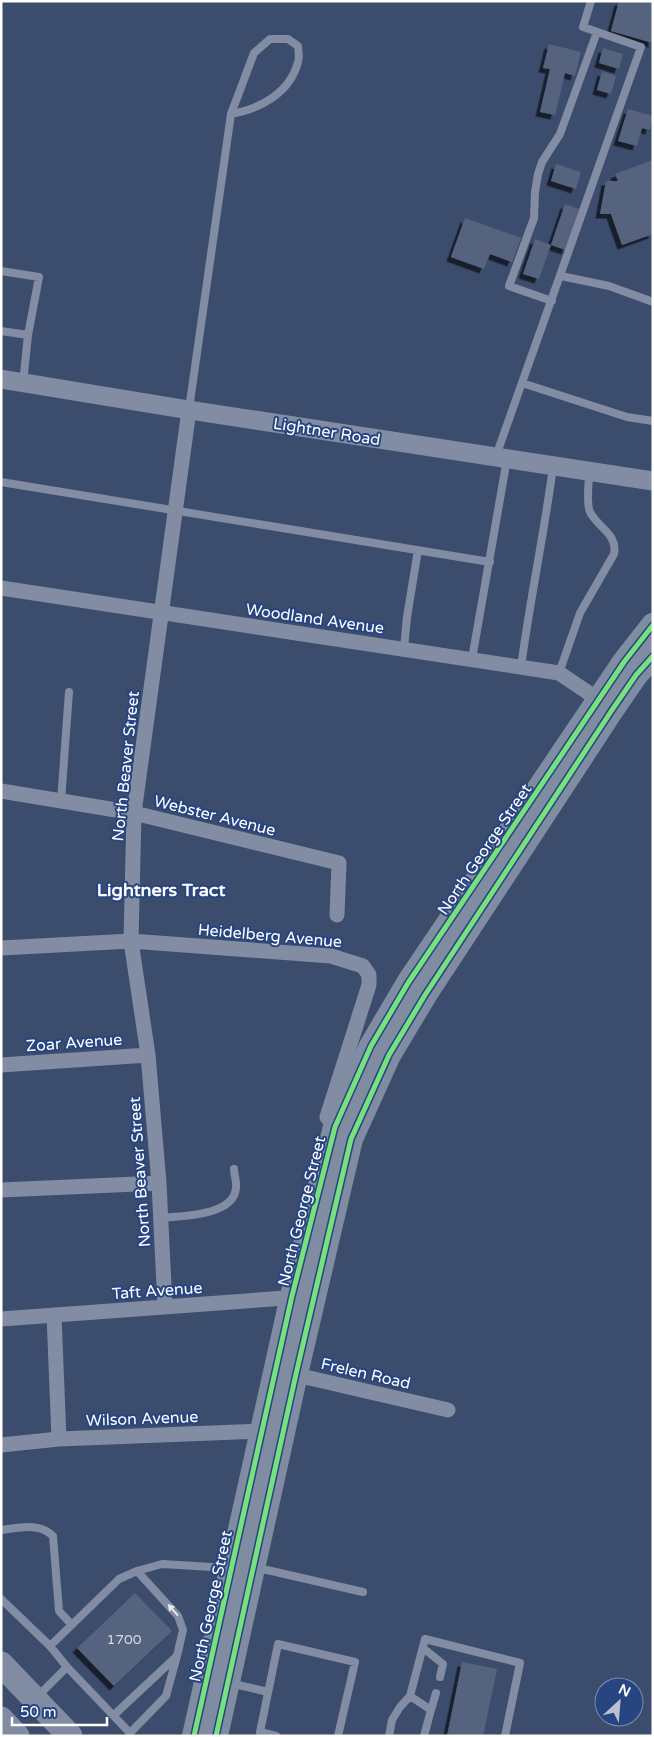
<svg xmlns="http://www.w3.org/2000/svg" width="654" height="1737" font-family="'Varela Round',sans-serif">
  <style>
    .building { fill: #56647f; filter: url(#shadow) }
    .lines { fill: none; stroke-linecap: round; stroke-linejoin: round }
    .service { stroke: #828da3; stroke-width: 8 }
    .minor { stroke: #828da3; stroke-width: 15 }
    .tertiary { stroke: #828da3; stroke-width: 19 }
    .primary { stroke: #808ca1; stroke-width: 24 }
    .trunk { stroke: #818ca2; stroke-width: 25 }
    .cycleway-casing { stroke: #274581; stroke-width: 8 }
    .cycleway { stroke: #77e17e; stroke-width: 5 }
    .oneway { fill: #e6e8ed }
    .labels { text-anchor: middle; stroke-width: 4; stroke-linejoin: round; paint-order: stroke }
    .number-label { font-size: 14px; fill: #d5d8df }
    .street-label { font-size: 16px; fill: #fff; stroke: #274581 }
    .neighbourhood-label { font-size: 18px; font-weight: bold; fill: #fff; stroke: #274581 }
  </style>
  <defs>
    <filter id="shadow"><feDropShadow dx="-4.5" dy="4.5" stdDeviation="0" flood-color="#0009"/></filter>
  </defs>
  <rect width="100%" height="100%" fill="#3b4c6d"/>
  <path class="building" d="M619 1H653V43L611 31Z
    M549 44 581 52 575 76 565 73 555 115 540 112 550 69 543 68Z
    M603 48 623 54 619 69 599 63Z
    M602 71 616 76 611 94 597 90Z
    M628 109 653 116 650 130 642 128 637 146 618 141Z
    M653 160V234L622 245 611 214H600L606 181H618L615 174Z
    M556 164 581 172 576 189 551 181Z
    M565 204 579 209 566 250 551 245Z
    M465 218 521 238 512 262 490 254 484 269 451 257Z
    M535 239 551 245 539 279 523 274Z
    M135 1593 172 1631 114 1686 77 1648Z
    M462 1662 497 1669 483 1736H447Z"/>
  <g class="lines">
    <path class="service" d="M1 271 39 277 28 335 23 383
      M561 276 609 286 653 302
      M552 301 509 286 534 218 535 192 538 174 542 162 560 134 597 32
      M1 331 28 335
      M522 383 627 417 653 421
      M189 409 231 114 254 53 270 39H288L298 46C298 51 300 57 298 62 290 93 260 109 231 114
      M496 456 641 47 583 27 591 1
      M1 482 490 562
      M404 648 407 617 418 550
      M472 659 507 459
      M521 667C530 600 544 534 553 467
      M559 673 580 613 614 554C618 534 598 528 590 512 586 504 589 482 589 472
      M61 801 69 692
      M161 1218C181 1216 234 1216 236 1188 237 1182 234 1175 234 1169
      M1 1530C19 1528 39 1522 53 1536L59 1611 71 1624
      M255 1569 267 1570 363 1592
      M137 1571 178 1616 183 1630 177 1656
      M1 1599 50 1646 67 1667 130 1733 166 1696 177 1656 114 1715
      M50 1646 119 1579 137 1571 162 1564 228 1568
      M423 1648 443 1664 440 1677
      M230 1683 268 1692
      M410 1696 431 1710 436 1693
      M37 1697 67 1667
      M276 1736 260 1732 278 1644 355 1662 338 1736
      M389 1736 392 1720 400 1707 410 1696 425 1639 520 1663 505 1736
      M424 1736 431 1710"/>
    <path class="minor" d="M1 588 559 673 605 704
      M1 791 134 813 339 863 337 915
      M1 948 131 941 331 956 363 966 369 975V985L327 1117 335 1127
      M1 1065 148 1055
      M1 1190 159 1183
      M165 1307 159 1183 148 1055 131 941 134 813 189 410
      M54 1315 59 1439
      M1 1319 299 1297
      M288 1373 448 1410
      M1 1445 59 1439 261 1431 270 1433"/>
    <path class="tertiary" d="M1 379 189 410 653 481"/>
    <path class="primary" d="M194 1736 292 1296 335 1127 371 1046 408 983 624 662 653 625
      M216 1736 296 1374 351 1139 389 1055 425 995 612 710 636 675 653 656"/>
    <path class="trunk" d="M1 1664 70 1736
      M1 1719 17 1736"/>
    <g class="cycleway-casing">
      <path id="cycleway" d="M194 1736 292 1296 335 1127 371 1046 408 983 624 662 653 625
        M216 1736 296 1374 351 1139 389 1055 425 995 612 710 636 675 653 656"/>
    </g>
    <use href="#cycleway" class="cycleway"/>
  </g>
  <defs><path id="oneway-solid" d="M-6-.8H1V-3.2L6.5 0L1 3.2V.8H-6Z" transform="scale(1.25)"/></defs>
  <use class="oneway" href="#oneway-solid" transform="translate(173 1610) rotate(-131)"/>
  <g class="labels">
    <g class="number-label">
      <text x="124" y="1644">1700</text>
    </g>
    <g class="street-label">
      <text transform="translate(327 431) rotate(9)" y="6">Lightner Road</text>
      <text transform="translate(315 618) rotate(8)" y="6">Woodland Avenue</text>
      <text transform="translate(125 766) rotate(-84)" y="6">North Beaver Street</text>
      <text transform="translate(215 815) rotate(14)" y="6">Webster Avenue</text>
      <text transform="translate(484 849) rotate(-56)" y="6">North George Street</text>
      <text transform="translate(270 935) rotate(5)" y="6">Heidelberg Avenue</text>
      <text transform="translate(74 1042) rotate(-4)" y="6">Zoar Avenue</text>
      <text transform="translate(139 1172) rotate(-94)" y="6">North Beaver Street</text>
      <text transform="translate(301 1211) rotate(-76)" y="6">North George Street</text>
      <text transform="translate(157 1290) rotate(-4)" y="6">Taft Avenue</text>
      <text transform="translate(366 1373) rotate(13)" y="6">Frelen Road</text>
      <text transform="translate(142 1418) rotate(-2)" y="6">Wilson Avenue</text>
      <text transform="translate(210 1606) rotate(-78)" y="6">North George Street</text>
    </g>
    <g class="neighbourhood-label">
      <text x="161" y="896">Lightners Tract</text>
    </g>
  </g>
  <rect width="654" height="1737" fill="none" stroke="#ffffff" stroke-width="5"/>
  <g transform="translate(619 1702) rotate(26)"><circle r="24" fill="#274581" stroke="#7d8fb3"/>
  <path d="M0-4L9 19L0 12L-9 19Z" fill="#bac0cc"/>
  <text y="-8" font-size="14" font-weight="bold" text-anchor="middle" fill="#ffffff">N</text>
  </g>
  <path d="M12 1717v8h95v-8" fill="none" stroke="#ffffff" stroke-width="2.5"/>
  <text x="20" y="1717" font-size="15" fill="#ffffff" stroke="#274581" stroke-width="4" paint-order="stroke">50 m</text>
</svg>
